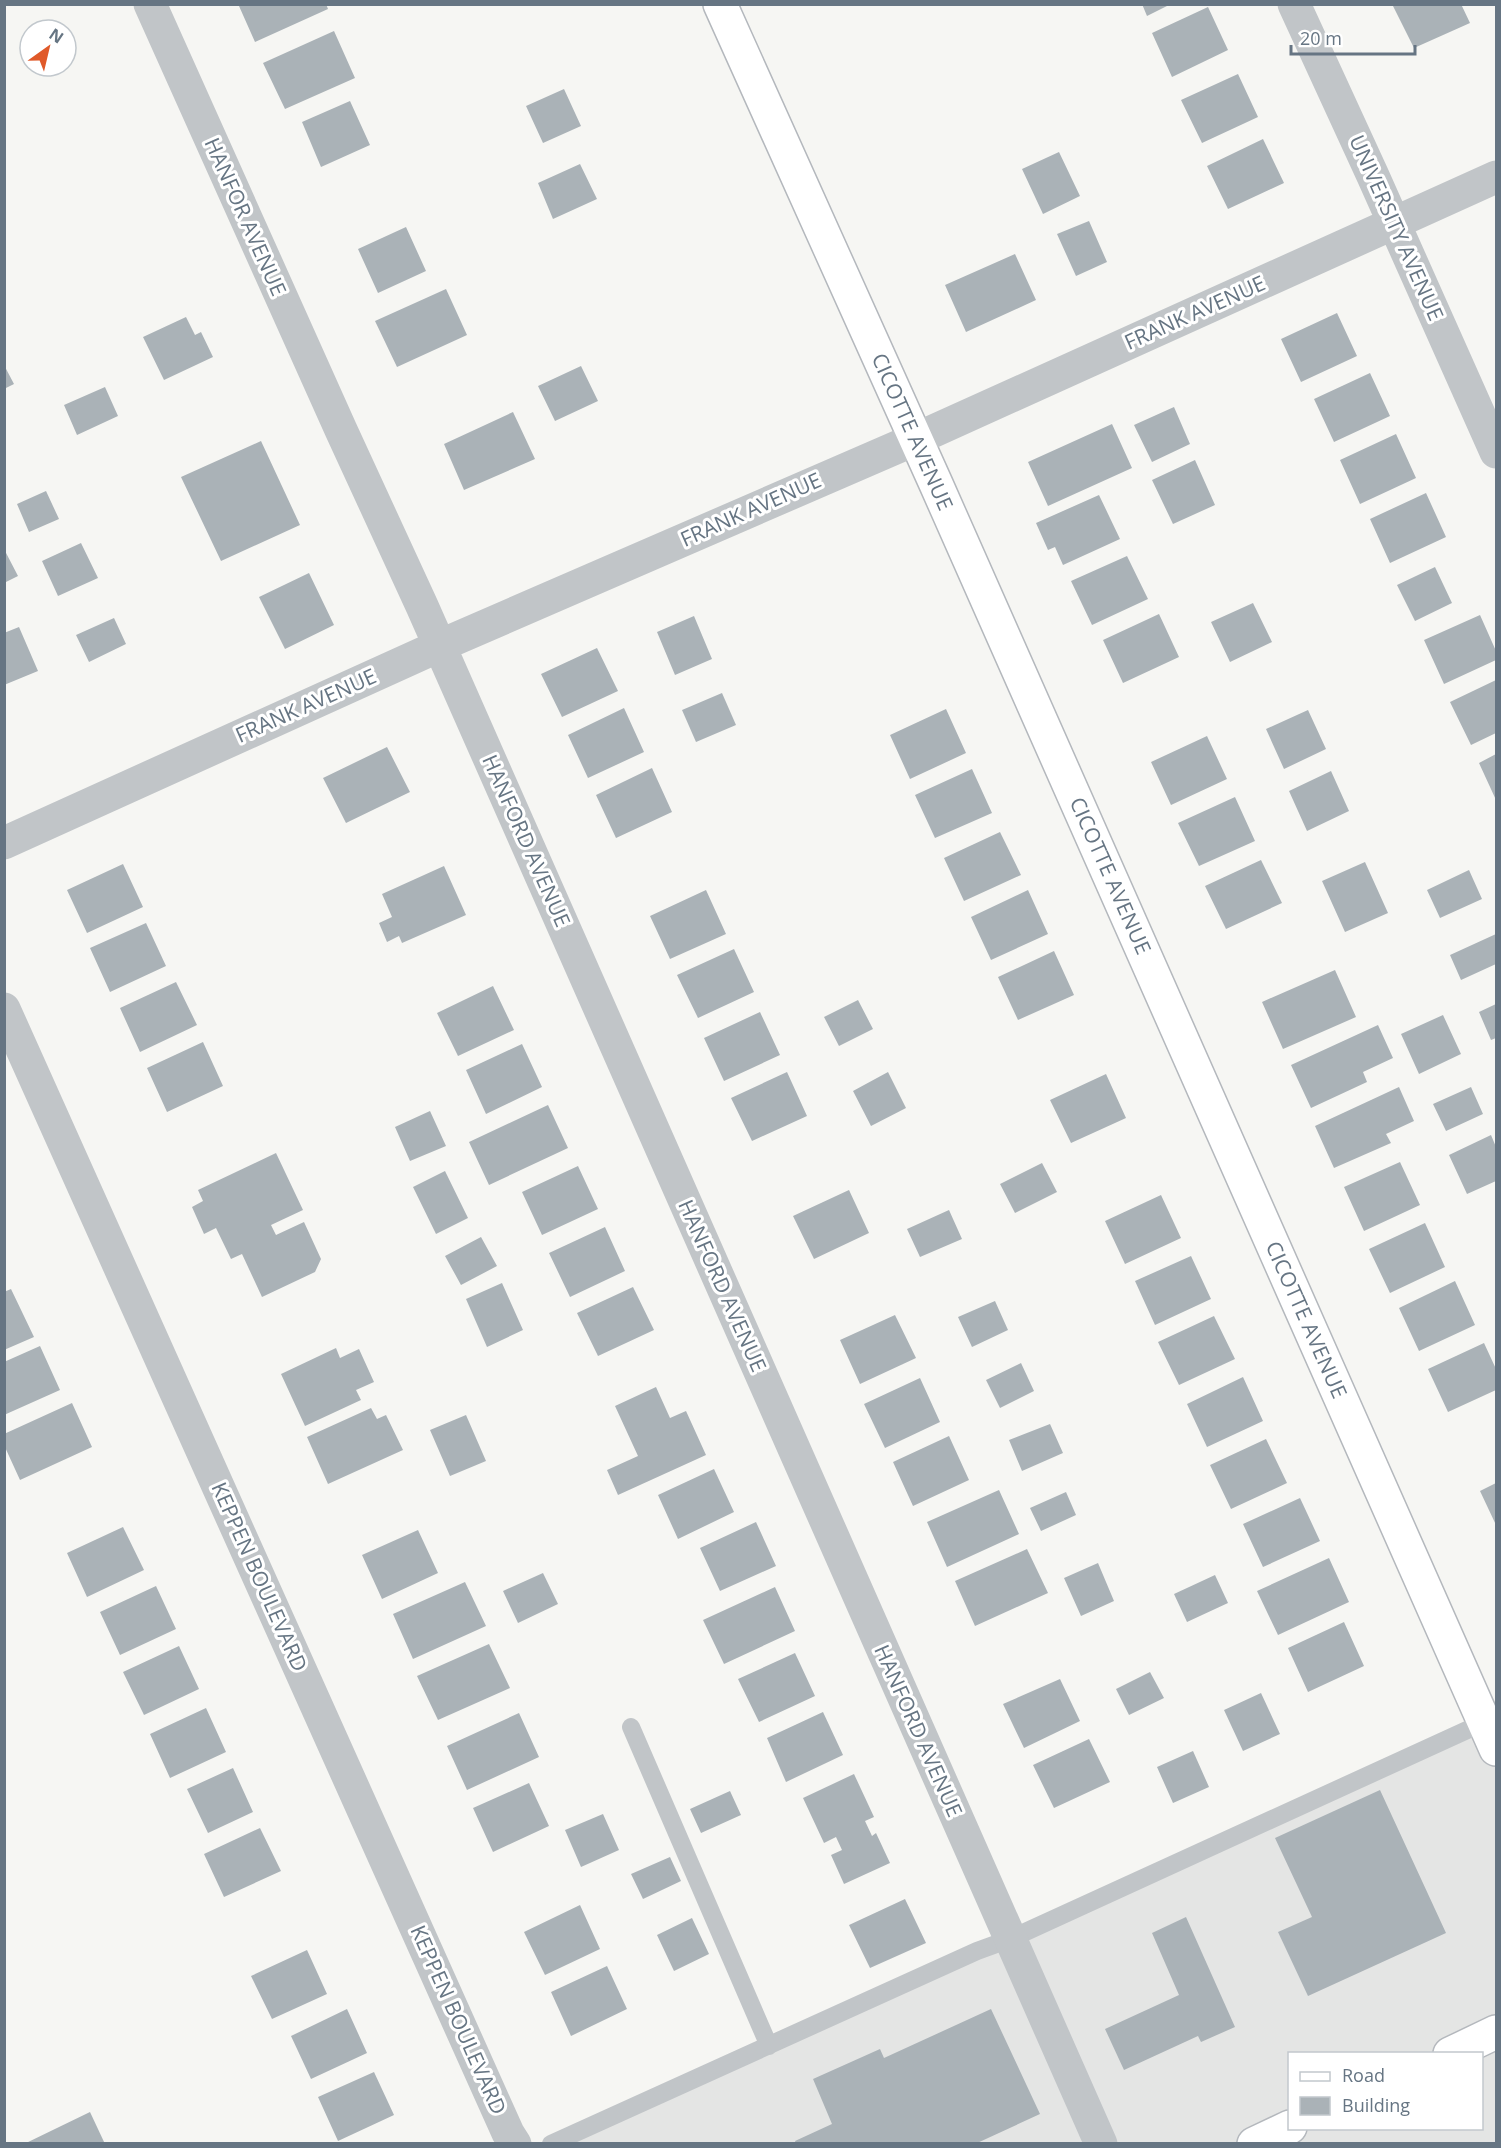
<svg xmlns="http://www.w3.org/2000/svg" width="1501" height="2148" font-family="'Open Sans',sans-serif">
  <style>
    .built { fill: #e4e5e4; fill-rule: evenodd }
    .building { fill: #aab2b7 }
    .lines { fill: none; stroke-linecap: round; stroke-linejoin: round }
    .secondary-casing { stroke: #b4b8bd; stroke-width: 36 }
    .lane { stroke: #c1c5c8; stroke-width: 18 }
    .street { stroke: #c1c5c8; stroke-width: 33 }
    .secondary { stroke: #fff; stroke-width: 33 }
    .labels { text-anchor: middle; stroke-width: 6; stroke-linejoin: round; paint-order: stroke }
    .street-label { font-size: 21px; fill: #667583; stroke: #fff }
  </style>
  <rect width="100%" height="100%" fill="#f6f6f3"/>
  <path class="built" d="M1496 1717V2143L551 2144ZM1290 2054H1482V2128H1290Z"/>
  <path class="building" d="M241 4H326L328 9 255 42 239 6Z
    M1142 4H1171L1147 16Z
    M1396 4H1461L1470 23 1414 48 1393 6Z
    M1208 7 1228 50 1172 77 1152 33Z
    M334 31 355 78 285 109 263 63Z
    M1238 74 1258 117 1202 143 1181 100Z
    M564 89 581 126 543 143 526 106Z
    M350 101 370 145 321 167 302 122Z
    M1263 139 1284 183 1228 209 1207 166Z
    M1059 152 1080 196 1043 214 1022 169Z
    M580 164 597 199 553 219 538 183Z
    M1089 221 1107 262 1076 276 1057 234Z
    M406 227 426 271 378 293 358 249Z
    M1015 254 1036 300 966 332 945 285Z
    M446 289 467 335 397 367 375 321Z
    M1337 313 1357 356 1301 382 1281 339Z
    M186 317 195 335 201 332 213 357 164 380 143 337Z
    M4 365 14 384 4 389Z
    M581 366 598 401 555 421 538 386Z
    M1370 373 1390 416 1334 442 1314 399Z
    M105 387 118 416 77 435 64 405Z
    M1174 407 1190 444 1152 462 1134 425Z
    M513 412 535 459 464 490 444 444Z
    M1112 424 1132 468 1048 506 1028 462Z
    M1396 434 1416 478 1360 504 1340 460Z
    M261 441 300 525 221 561 181 477Z
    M1195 460 1215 505 1173 524 1152 480Z
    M46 491 59 519 29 532 17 504Z
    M1426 493 1446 537 1390 563 1370 519Z
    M1099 495 1120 539 1063 565 1055 547 1048 550 1036 523Z
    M81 543 98 578 58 596 42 561Z
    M4 549 18 576 4 583Z
    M1127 556 1148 599 1092 625 1071 581Z
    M1435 567 1452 603 1415 621 1397 585Z
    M309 573 334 625 285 649 259 597Z
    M1253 603 1272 642 1230 662 1211 622Z
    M1159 614 1179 657 1123 683 1103 640Z
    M1480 615 1496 651V660L1444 684 1424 640Z
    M694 616 712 659 675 675 657 632Z
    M114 618 126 644 89 662 76 635Z
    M19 627 38 671 4 685V633Z
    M597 648 618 691 562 717 541 674Z
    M1496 680V733L1471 745 1450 702Z
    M722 693 736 725 696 742 682 710Z
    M624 708 644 752 588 778 568 735Z
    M946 709 966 753 910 779 890 735Z
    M1308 710 1326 749 1284 769 1266 729Z
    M1207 736 1227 779 1171 805 1151 762Z
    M387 747 410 792 346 823 323 778Z
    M1496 754V800L1479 763Z
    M652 768 672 812 616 838 596 795Z
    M972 769 992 813 935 838 915 795Z
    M1331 771 1349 811 1307 831 1289 791Z
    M1235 797 1255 841 1199 866 1178 823Z
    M1000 832 1021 875 964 901 944 858Z
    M1261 860 1282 903 1226 929 1205 886Z
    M1365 862 1388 913 1345 932 1322 881Z
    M123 864 143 907 87 933 67 890Z
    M444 866 466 915 402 943 399 936 387 942 379 923 392 917 382 894Z
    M1469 870 1482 899 1440 918 1427 890Z
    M706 890 726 934 670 959 650 916Z
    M1028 890 1048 934 991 960 971 917Z
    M146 923 166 966 110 992 90 948Z
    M1496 934V964L1461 980 1450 955Z
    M734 949 754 992 698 1018 677 975Z
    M1054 951 1074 995 1018 1020 998 977Z
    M1335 970 1356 1017 1283 1049 1262 1002Z
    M176 982 197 1025 140 1052 120 1008Z
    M493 986 514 1030 458 1056 437 1013Z
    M858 1000 873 1029 839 1046 824 1017Z
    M1496 1004V1038L1491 1040 1479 1012Z
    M760 1012 780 1055 724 1081 704 1038Z
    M1443 1015 1461 1054 1419 1074 1401 1034Z
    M1378 1025 1393 1058 1363 1072 1367 1082 1311 1108 1291 1065Z
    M203 1042 223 1086 167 1112 147 1068Z
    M522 1044 542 1087 486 1114 466 1070Z
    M787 1072 807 1116 752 1141 731 1098Z
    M888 1072 906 1108 871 1126 853 1091Z
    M1106 1074 1126 1118 1071 1143 1050 1100Z
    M1399 1087 1414 1121 1386 1134 1391 1143 1334 1168 1315 1126Z
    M1471 1087 1483 1114 1446 1131 1433 1104Z
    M548 1105 568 1148 489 1185 469 1142Z
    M430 1111 446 1146 410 1161 395 1127Z
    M1491 1135 1496 1147V1181L1467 1194 1449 1155Z
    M276 1153 303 1210 271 1225 276 1235 304 1222 321 1259 315 1272 262 1297 242 1254 231 1259 216 1228 204 1234 192 1207 203 1201 198 1190Z
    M1400 1162 1420 1205 1364 1231 1344 1187Z
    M1042 1163 1057 1192 1015 1213 1000 1184Z
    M578 1166 598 1209 542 1235 522 1192Z
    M445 1171 468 1218 436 1234 413 1187Z
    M849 1190 869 1233 814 1259 793 1216Z
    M1161 1195 1181 1238 1125 1264 1105 1221Z
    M949 1210 962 1239 920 1257 907 1229Z
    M1425 1223 1445 1267 1390 1293 1369 1249Z
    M605 1227 625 1271 570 1297 549 1253Z
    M481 1237 497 1266 461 1285 445 1256Z
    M1191 1256 1211 1299 1155 1325 1135 1281Z
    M1455 1281 1475 1325 1419 1351 1399 1308Z
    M502 1283 523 1330 487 1347 466 1299Z
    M633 1287 654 1330 598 1356 577 1313Z
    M11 1289 34 1337 4 1350V1292Z
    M995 1301 1008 1330 972 1347 958 1317Z
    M895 1315 916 1358 860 1384 840 1340Z
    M1214 1316 1235 1359 1179 1385 1158 1342Z
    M1484 1343 1496 1369V1390L1448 1412 1428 1369Z
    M40 1346 60 1390 4 1415V1362Z
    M336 1348 340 1358 359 1349 374 1382 356 1390 361 1400 305 1426 281 1374Z
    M1021 1363 1034 1391 1000 1408 986 1380Z
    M1243 1377 1263 1421 1207 1447 1187 1404Z
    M920 1378 940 1422 885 1448 864 1404Z
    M656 1387 670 1418 686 1411 706 1455 618 1495 607 1470 638 1456 615 1406Z
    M72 1403 92 1447 20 1480 4 1445V1434Z
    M371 1408 377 1419 386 1415 403 1450 328 1484 307 1437Z
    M466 1415 486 1461 450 1476 430 1430Z
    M1050 1424 1063 1453 1022 1471 1009 1440Z
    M949 1436 969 1480 913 1506 893 1462Z
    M1266 1439 1287 1483 1231 1509 1210 1465Z
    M714 1469 734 1512 678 1539 658 1495Z
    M1496 1483V1525L1480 1491Z
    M999 1490 1019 1534 947 1567 927 1522Z
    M1066 1492 1076 1515 1041 1531 1030 1508Z
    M1300 1498 1320 1541 1263 1567 1243 1524Z
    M756 1522 776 1566 720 1591 700 1548Z
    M123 1527 144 1570 87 1597 67 1553Z
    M418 1530 438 1573 382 1599 362 1555Z
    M1027 1549 1048 1593 975 1626 955 1581Z
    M1329 1558 1349 1602 1278 1635 1257 1591Z
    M1098 1563 1114 1601 1081 1616 1064 1578Z
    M543 1573 558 1604 518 1623 503 1591Z
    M1215 1575 1228 1603 1187 1622 1174 1594Z
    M465 1582 486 1626 413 1659 393 1614Z
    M156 1586 176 1629 120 1655 100 1612Z
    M775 1587 795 1631 724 1664 703 1620Z
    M1344 1622 1364 1666 1308 1692 1288 1648Z
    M489 1644 510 1688 438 1720 417 1676Z
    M179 1646 199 1689 144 1715 123 1672Z
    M795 1653 815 1696 759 1722 738 1679Z
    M1150 1672 1164 1698 1129 1715 1116 1689Z
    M1060 1679 1080 1721 1024 1748 1003 1704Z
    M1261 1693 1280 1734 1243 1751 1224 1710Z
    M206 1708 226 1752 170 1778 150 1734Z
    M823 1712 843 1755 786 1782 767 1738Z
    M519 1713 539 1757 467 1790 447 1746Z
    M1089 1739 1110 1782 1054 1808 1033 1765Z
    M1193 1751 1209 1787 1173 1803 1157 1767Z
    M233 1768 253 1812 208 1833 187 1789Z
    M854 1774 874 1817 865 1821 872 1836 876 1833 890 1863 844 1884 831 1855 842 1850 836 1837 824 1843 803 1798Z
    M529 1783 549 1826 493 1852 473 1808Z
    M1380 1790 1446 1933 1308 1996 1278 1932 1312 1917 1275 1838Z
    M730 1791 741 1815 701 1833 690 1809Z
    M603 1814 619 1850 581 1867 565 1830Z
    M260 1828 281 1871 224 1897 204 1854Z
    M670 1857 681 1881 643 1899 631 1874Z
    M905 1899 926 1943 870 1968 849 1925Z
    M580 1905 600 1949 545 1975 524 1932Z
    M1186 1917 1235 2027 1201 2042 1198 2036 1124 2070 1105 2029 1179 1995 1152 1933Z
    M692 1918 709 1954 674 1971 657 1935Z
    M307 1950 327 1994 272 2019 251 1976Z
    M607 1966 627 2009 571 2036 551 1992Z
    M347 2009 367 2053 311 2079 291 2036Z
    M991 2009 1040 2114 975 2144H796L795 2141 832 2124 813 2079 880 2049 884 2058Z
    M374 2072 394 2115 338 2141 318 2097Z
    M90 2112 105 2144H24Z"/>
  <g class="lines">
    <g class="secondary-casing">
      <path id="secondary" d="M720 4 936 484 1496 1749
        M1450 2054 1496 2032
        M1254 2144 1290 2127"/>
    </g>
    <path class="lane" d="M631 1727 769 2046
      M551 2144 977 1951 1010 1939 1489 1720"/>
    <path class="street" d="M150 4 341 430 422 606 1101 2144
      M1294 4 1373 176 1496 452
      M4 843 439 646 916 439 1496 177
      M4 1009 508 2133 515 2144"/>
    <use href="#secondary" class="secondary"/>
  </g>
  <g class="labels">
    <g class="street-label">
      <text transform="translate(245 217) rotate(66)" y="7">HANFOR AVENUE</text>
      <text transform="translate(1396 228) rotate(66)" y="7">UNIVERSITY AVENUE</text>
      <text transform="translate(1195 313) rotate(-24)" y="7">FRANK AVENUE</text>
      <text transform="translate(912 432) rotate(66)" y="7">CICOTTE AVENUE</text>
      <text transform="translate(751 510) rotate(-24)" y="7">FRANK AVENUE</text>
      <text transform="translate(306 706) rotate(-24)" y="7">FRANK AVENUE</text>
      <text transform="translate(526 841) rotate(66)" y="7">HANFORD AVENUE</text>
      <text transform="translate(1110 876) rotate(66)" y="7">CICOTTE AVENUE</text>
      <text transform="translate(722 1286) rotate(66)" y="7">HANFORD AVENUE</text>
      <text transform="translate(1306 1320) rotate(66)" y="7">CICOTTE AVENUE</text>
      <text transform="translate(259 1577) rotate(66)" y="7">KEPPEN BOULEVARD</text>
      <text transform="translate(918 1731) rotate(66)" y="7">HANFORD AVENUE</text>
      <text transform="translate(458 2020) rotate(66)" y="7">KEPPEN BOULEVARD</text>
    </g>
  </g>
  <rect width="1501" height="2148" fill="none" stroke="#667583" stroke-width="12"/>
  <rect x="1288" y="2052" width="195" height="78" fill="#ffffff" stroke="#c2c8cd" stroke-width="1.5"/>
  <rect x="1300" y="2072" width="30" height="9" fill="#ffffff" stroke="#c2c8cd" stroke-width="1.5"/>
  <text x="1342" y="2082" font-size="18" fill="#667583">Road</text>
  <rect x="1300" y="2097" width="30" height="18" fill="#aab2b7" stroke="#c2c8cd" stroke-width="1.5"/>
  <text x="1342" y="2112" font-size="18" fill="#667583">Building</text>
  <g transform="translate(48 48) rotate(34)"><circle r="28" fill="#ffffff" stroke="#c2c8cd" stroke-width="1.5"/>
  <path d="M0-4.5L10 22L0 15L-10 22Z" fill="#e05929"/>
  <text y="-9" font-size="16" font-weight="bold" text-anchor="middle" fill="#667583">N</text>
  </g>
  <path d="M1291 45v9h124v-9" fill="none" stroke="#667583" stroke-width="3"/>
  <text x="1300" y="45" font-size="18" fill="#667583" stroke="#ffffff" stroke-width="4.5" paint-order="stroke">20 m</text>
</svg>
